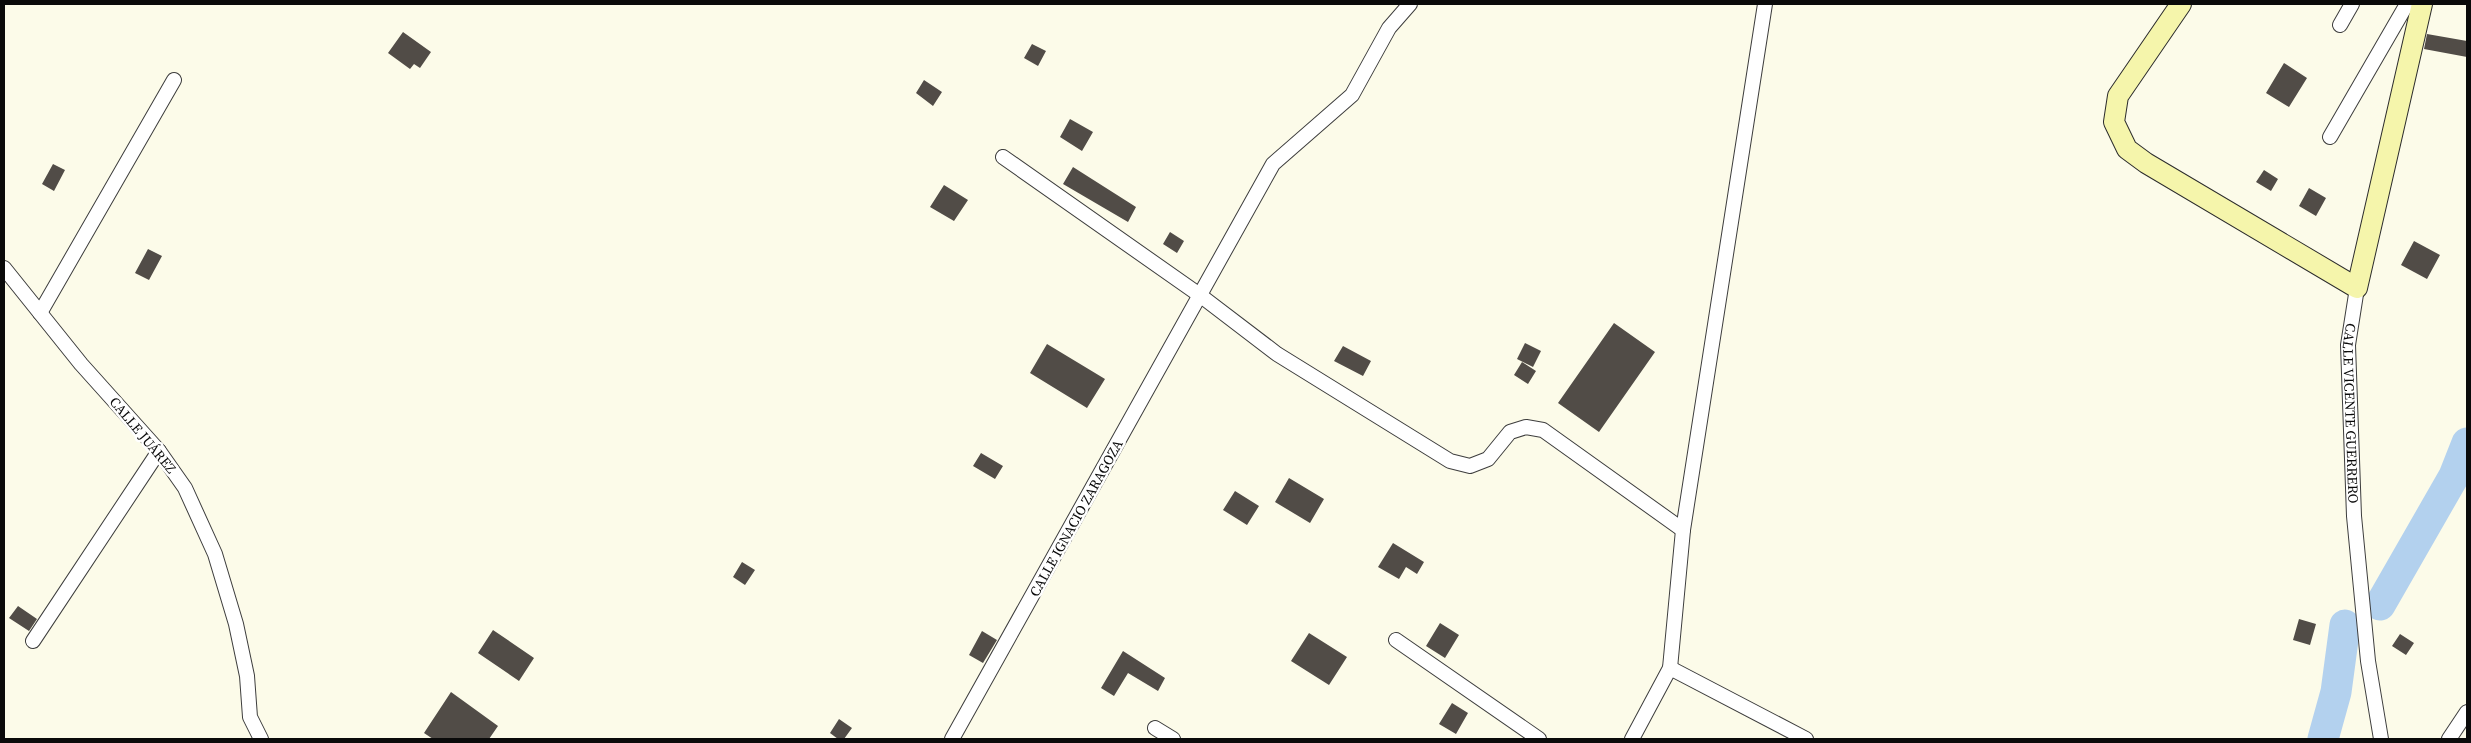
<svg xmlns="http://www.w3.org/2000/svg" width="2471" height="743" font-family="'Source Serif 4',serif">
  <style>
    .lines { fill: none; stroke-linecap: round; stroke-linejoin: round }
    .river { stroke: #b3d1ee; stroke-width: 31 }
    .building { fill: #514c47 }
    .street-casing { stroke: #3d3d3d; stroke-width: 16 }
    .secondary-casing { stroke: #2c2c2c; stroke-width: 22 }
    .street { stroke: #fff; stroke-width: 14 }
    .secondary { stroke: #f5f5ab; stroke-width: 20 }
    .labels { text-anchor: middle; stroke-width: 5; stroke-linejoin: round; paint-order: stroke }
    .street-label { font-size: 14px; fill: #0a0a0a; stroke: #fff }
  </style>
  <rect width="100%" height="100%" fill="#fcfbe9"/>
  <g class="lines">
    <path class="river" d="M2380 605 2454 476 2467 443
      M2323 739 2336 692 2345 625"/>
  </g>
  <path class="building" d="M403 32 431 52 420 68 414 64 410 69 388 53Z
    M2427 34 2467 41V57L2424 49Z
    M1032 44 1046 51 1038 66 1024 58Z
    M2284 63 2307 78 2289 107 2266 93Z
    M924 80 942 92 933 106 916 93Z
    M1070 119 1093 132 1082 151 1060 137Z
    M53 164 65 170 54 191 42 184Z
    M1073 167 1136 207 1128 222 1063 184Z
    M2264 170 2278 179 2271 191 2256 182Z
    M944 185 968 200 954 221 930 207Z
    M2309 188 2326 198 2316 216 2299 206Z
    M1170 232 1184 241 1177 253 1163 244Z
    M2414 241 2440 255 2427 279 2401 265Z
    M148 249 162 256 149 280 135 273Z
    M1614 323 1655 352 1599 432 1558 403Z
    M1525 343 1541 351 1533 367 1517 359Z
    M1047 344 1105 379 1087 408 1030 373Z
    M1343 346 1371 361 1363 376 1334 361Z
    M1522 362 1536 371 1528 384 1514 375Z
    M981 453 1003 466 995 479 973 466Z
    M1289 478 1324 499 1310 523 1275 502Z
    M1235 491 1259 506 1247 525 1223 510Z
    M1393 543 1424 562 1417 574 1406 567 1399 579 1378 567Z
    M742 562 755 570 745 585 733 577Z
    M18 606 37 619 29 631 9 618Z
    M2299 619 2316 624 2310 645 2293 640Z
    M1440 623 1459 635 1445 658 1426 646Z
    M493 630 534 658 519 681 478 653Z
    M982 631 997 640 983 663 969 655Z
    M1309 633 1347 657 1329 685 1291 661Z
    M2400 634 2414 643 2406 655 2392 646Z
    M1123 651 1165 678 1158 691 1128 673 1114 696 1101 688Z
    M451 692 498 726 489 739H433L424 733Z
    M1452 703 1468 713 1456 734 1439 724Z
    M839 719 852 728 844 739H838L830 733Z"/>
  <g class="lines">
    <g class="street-casing">
      <g id="street">
        <path d="M2340 25 2352 4"/>
        <path d="M2330 137 2407 4"/>
        <path d="M1003 157 1201 296 1277 354 1450 461 1470 466 1488 459 1510 432 1526 427 1543 430 1683 530"/>
        <path d="M4 268 81 364 159 451 185 488 215 554 236 624 247 676 250 717 261 739"/>
        <path id="s1" d="M2357 288 2348 345 2354 516 2368 661 2381 739"/>
        <path d="M40 313 174 80"/>
        <path d="M1396 640 1539 739"/>
        <path d="M33 641 159 451"/>
        <path d="M1670 668 1806 739"/>
        <path d="M1155 728 1173 739"/>
        <path d="M952 739 1273 164 1352 95 1389 28 1410 4"/>
        <path d="M1632 739 1670 668 1683 530 1765 4"/>
        <path d="M2449 739 2467 712"/>
      </g>
    </g>
    <g class="secondary-casing">
      <path id="secondary" d="M2181 4 2118 96 2114 122 2127 149 2146 163 2357 288 2422 4"/>
    </g>
    <use href="#street" class="street"/>
    <use href="#secondary" class="secondary"/>
  </g>
  <g class="labels">
    <g class="street-label">
      <text dy="5" stroke="none"><textPath href="#s1" startOffset="126">CALLE VICENTE GUERRERO</textPath></text>
      <text transform="translate(143 435) rotate(50)" y="5">CALLE JUÁREZ</text>
      <text transform="translate(1076 518) rotate(-61)" y="5">CALLE IGNACIO ZARAGOZA</text>
    </g>
  </g>
  <rect width="2471" height="743" fill="none" stroke="#0a0a0a" stroke-width="10"/>
</svg>
